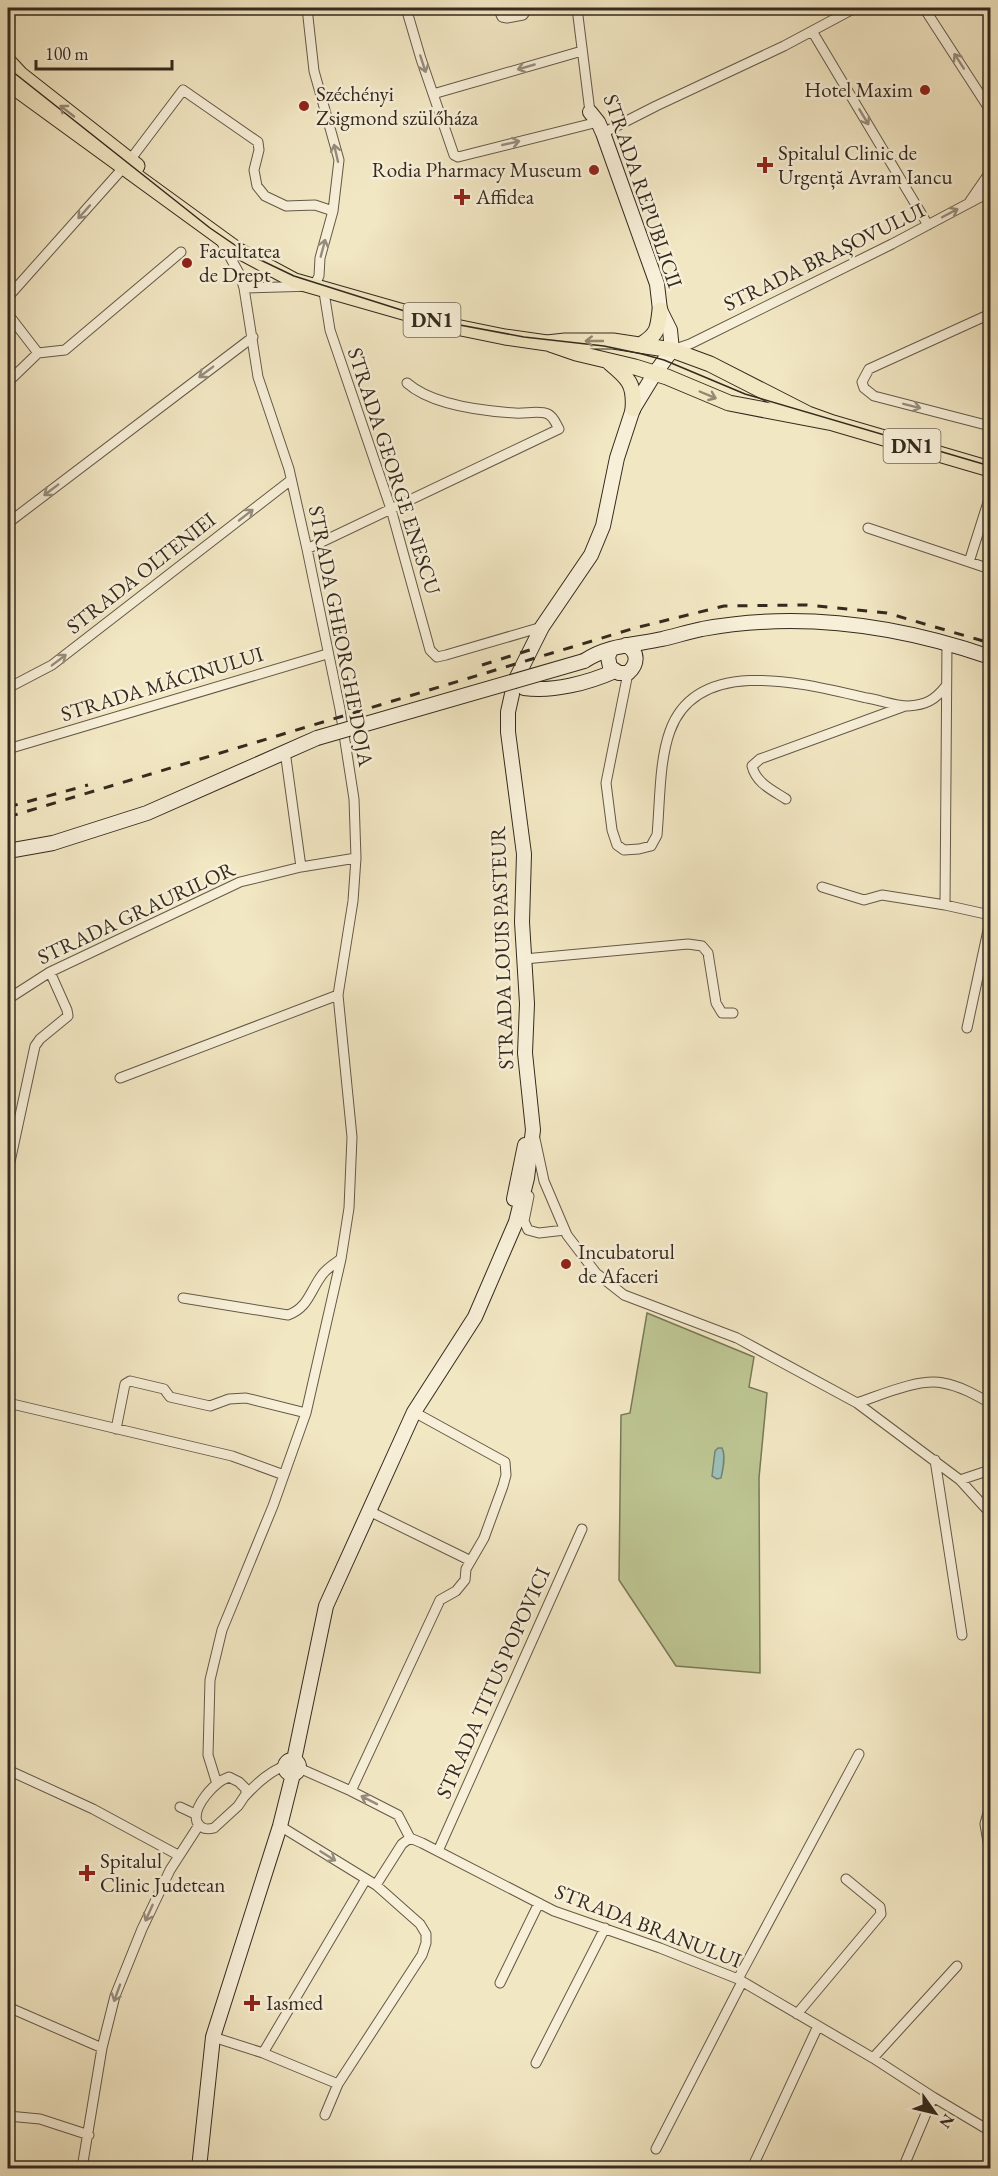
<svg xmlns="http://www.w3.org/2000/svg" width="998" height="2176" font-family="'EB Garamond',serif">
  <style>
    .green { fill: #bdc592; stroke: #787858; stroke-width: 1.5 }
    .water { fill: #9bbfb6; stroke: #728379; stroke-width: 1.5 }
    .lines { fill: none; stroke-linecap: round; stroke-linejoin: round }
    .street-casing { stroke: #645947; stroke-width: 11 }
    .secondary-casing { stroke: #342a1e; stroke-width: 16 }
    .primary-casing { stroke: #342a1e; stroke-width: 17 }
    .street { stroke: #f7efd8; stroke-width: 9 }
    .secondary { stroke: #f7efd8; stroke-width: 14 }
    .primary { stroke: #f2e7c3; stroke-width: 15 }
    .tram { stroke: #342a1e; stroke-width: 1.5 }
    .rail { stroke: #342a1e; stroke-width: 3; stroke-dasharray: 10 10; stroke-linecap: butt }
    .secondary-bridge-casing { stroke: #342a1e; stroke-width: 16; stroke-linecap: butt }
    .secondary-bridge { stroke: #f7efd8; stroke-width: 14 }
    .oneway { stroke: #968c7b }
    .oneway2 { stroke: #938870 }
    .poi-dot { fill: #8f2418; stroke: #f7efd8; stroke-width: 2 }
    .labels { text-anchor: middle; stroke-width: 5; stroke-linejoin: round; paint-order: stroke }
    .shield { fill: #f7efd8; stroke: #6e6556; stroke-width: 1.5 }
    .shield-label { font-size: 20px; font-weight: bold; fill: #342a1e }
    .poi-label { font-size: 21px; fill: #342a1e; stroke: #f7efd8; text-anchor: start }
    .street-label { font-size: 21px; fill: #342a1e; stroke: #f7efd8 }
  </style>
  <rect width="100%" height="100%" fill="#f2e7c3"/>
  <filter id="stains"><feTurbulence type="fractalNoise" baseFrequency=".00333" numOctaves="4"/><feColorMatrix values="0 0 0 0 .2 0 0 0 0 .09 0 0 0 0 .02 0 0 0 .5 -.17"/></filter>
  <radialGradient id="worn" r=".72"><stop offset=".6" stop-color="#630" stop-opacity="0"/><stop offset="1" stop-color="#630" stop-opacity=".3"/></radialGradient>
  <path class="green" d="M647 1313 754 1357 749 1387 767 1393 759 1478 760 1673 676 1666 619 1580 621 1415 630 1413Z"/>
  <path class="water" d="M718 1448H722C726 1456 723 1469 721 1478L717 1479 712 1476 715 1451Z"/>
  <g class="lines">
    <g class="street-casing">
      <path id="street" d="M406 8 421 59 454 155 458 157 598 122
        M498 8 502 17 507 18 523 15 528 8
        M577 8 590 112
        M924 8 990 110
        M812 31 928 225
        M433 94 582 51
        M603 133 656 106 784 46 855 8
        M130 160 183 90 258 142 259 150 254 170 257 186 265 196 286 206 315 205 333 211
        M970 201 990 172
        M221 241 240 275 244 288 314 286 319 276 320 258 333 211 339 160 314 71 307 8
        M320 289 324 292 330 330 391 509 430 650 437 657 446 655 542 627
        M8 297 123 168
        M8 314 38 353
        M990 314 869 369 862 382 864 388 874 396 990 426
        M672 350 690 344 892 244 990 192
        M8 382 38 353 65 350 181 252
        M8 523 253 337
        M868 528 990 569
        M307 549 559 429C556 424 554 417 548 414 539 410 525 414 515 413 483 411 432 405 407 383
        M969 562 990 496
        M628 673 606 783 612 830 617 845 624 850 639 849 651 846 657 835C660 803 659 761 670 731 698 653 809 685 867 698 880 700 895 706 908 706 926 705 935 700 946 686
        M8 688 52 665 291 480
        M8 749 327 654
        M285 751 301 867
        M786 799C772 790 756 783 752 766L760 759 905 706
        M822 887 864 900 882 895 945 905 990 915
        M945 905 947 642
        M524 959 688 944 702 946 708 953 716 1003 722 1013H733
        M8 999 50 972 240 882 301 867 356 858
        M967 1028 990 921
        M120 1078 338 995
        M535 1139 544 1181 567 1235 596 1273 624 1295 737 1338 857 1403 960 1480 990 1513
        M8 1171 35 1046 40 1039 68 1016 67 1010 50 972
        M529 1196 524 1221 528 1230 539 1233 565 1230
        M183 1298 288 1315C308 1308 310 1291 322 1275 327 1268 334 1264 341 1259
        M8 1403 232 1456 284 1475
        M857 1403C881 1395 919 1378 943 1383 960 1386 976 1395 990 1403
        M116 1429 125 1384 130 1381 164 1389 170 1397 210 1406 229 1399 246 1398 306 1413
        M935 1460 962 1635
        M960 1480 990 1470
        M369 1511 469 1560
        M299 1768 351 1791 398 1815 410 1838
        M8 1770 93 1809 178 1855
        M229 1777 239 1782 246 1789V1794L238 1806 214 1828C206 1830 201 1829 197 1822 192 1807 214 1782 229 1777Z
        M217 1784 208 1755 210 1680 222 1630 273 1506 306 1413 341 1259 349 1208 352 1137 338 995 353 901 356 858 354 799 340 709 307 549 289 469 258 377 244 288
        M351 1791 440 1600 456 1591 465 1580 466 1569 484 1538 503 1486 506 1475 505 1462 414 1412
        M244 1797C255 1785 269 1771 285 1766
        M990 1805 985 1824 990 1854
        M180 1807 195 1814
        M280 1826 376 1885 420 1924 426 1934V1943L422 1955 338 2084 325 2115
        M438 1851 582 1529
        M376 1885 402 1844 410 1838 422 1843 554 1911 660 1948 738 1979 873 2058 933 2097 990 2131
        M738 1979 859 1754
        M500 1983 539 1903
        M8 2007 102 2048
        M797 2014 881 1914 880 1907 846 1879
        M213 2037 263 2053 338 2084
        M263 2053 366 1879
        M873 2058 957 1966
        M536 2063 605 1928
        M8 2116 40 2119 89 2135
        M656 2149 742 1982
        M82 2168 102 2048 115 1996 142 1929 170 1870 199 1825
        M752 2168 818 2026
        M903 2168 933 2097"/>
    </g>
    <g class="secondary-casing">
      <path id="secondary" d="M611 649 608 657 610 667 619 673H628C638 664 639 652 626 645
        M584 661C608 645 634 645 662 639 675 636 688 632 702 629 800 611 897 625 990 657
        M516 679 542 627 591 555 603 526 617 458 633 409 655 373 672 350 670 330 660 310 657 284 603 133 598 122 590 112
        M524 688C553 692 588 683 615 671
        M8 851 53 843 147 813 317 738
        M514 1199 525 1145
        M285 1767a7 7 0 1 1 14 0a7 7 0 1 1-14 0Z
        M294 1760 326 1606 414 1412 475 1317 516 1222 527 1178 533 1130 525 1053 527 1004 522 922 524 854 508 732V712L512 694
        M199 2168 213 2037 280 1826 293 1774"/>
    </g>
    <g class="primary-casing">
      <path id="primary" d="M8 61 21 75 137 166
        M8 83 239 251 295 281 456 327 505 337 547 343 565 341H613L672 350 710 364 808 414 833 423
        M550 344 576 353 635 367 667 377 729 403 833 423 990 469
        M642 344C658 334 658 328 660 310
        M610 363C628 378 635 384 633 409"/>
    </g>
    <use href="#street" class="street"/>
    <use href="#secondary" class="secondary"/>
    <use href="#primary" class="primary"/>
    <path class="tram" d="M8 68 210 228 248 254 294 276 433 320 524 337 604 346 642 354 664 360 745 394 990 466"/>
    <path class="rail" d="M482 665 536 648
      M8 807 88 785
      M8 817 635 628 724 606 807 605 887 613 990 643"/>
    <g class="secondary-bridge-casing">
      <path id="secondary-bridge" d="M317 738 584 661"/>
    </g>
    <use href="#secondary-bridge" class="secondary-bridge"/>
  </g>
  <defs><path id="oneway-shaft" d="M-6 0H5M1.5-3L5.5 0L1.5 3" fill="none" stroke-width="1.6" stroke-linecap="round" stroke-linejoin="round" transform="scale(1.5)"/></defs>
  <g class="oneway">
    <use href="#oneway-shaft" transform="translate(959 61) rotate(-123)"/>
    <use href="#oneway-shaft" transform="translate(423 64) rotate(72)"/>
    <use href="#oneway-shaft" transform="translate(526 67) rotate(164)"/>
    <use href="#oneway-shaft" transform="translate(864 117) rotate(59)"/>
    <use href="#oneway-shaft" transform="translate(511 143) rotate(-13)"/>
    <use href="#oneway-shaft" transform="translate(336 153) rotate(-103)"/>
    <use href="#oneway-shaft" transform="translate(84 212) rotate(132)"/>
    <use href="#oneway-shaft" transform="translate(950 213) rotate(-28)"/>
    <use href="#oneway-shaft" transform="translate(323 248) rotate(-75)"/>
    <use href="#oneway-shaft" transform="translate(206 372) rotate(143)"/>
    <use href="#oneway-shaft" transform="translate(912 406) rotate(14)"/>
    <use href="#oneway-shaft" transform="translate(51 490) rotate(143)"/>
    <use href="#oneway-shaft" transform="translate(246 515) rotate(-38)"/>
    <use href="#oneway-shaft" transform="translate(59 660) rotate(-37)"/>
    <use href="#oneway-shaft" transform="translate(369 1800) rotate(-153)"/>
    <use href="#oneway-shaft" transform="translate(328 1856) rotate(32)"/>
    <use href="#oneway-shaft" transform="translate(149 1913) rotate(114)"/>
    <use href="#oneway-shaft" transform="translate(117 1993) rotate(110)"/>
  </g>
  <g class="oneway2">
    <use href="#oneway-shaft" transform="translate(67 111) rotate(-142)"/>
    <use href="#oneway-shaft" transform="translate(594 341) rotate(-180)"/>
    <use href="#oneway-shaft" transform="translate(708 395) rotate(23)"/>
  </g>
  <g class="poi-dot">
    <circle cx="925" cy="90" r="6"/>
    <circle cx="304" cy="106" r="6"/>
    <path d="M762 156h6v6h6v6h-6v6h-6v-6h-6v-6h6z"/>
    <circle cx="594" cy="170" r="6"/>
    <path d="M459 188h6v6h6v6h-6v6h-6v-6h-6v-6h6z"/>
    <circle cx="187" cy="263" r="6"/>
    <circle cx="566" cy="1264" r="6"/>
    <path d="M84 1864h6v6h6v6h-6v6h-6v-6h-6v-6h6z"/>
    <path d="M249 1994h6v6h6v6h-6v6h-6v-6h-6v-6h6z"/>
  </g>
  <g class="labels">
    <g class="shield">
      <rect x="403.5" y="303" width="57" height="34" rx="4.5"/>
      <rect x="883.5" y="429" width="57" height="34" rx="4.5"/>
    </g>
    <g class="shield-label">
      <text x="432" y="327">DN1</text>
      <text x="912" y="453">DN1</text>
    </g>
    <g class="poi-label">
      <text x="913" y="97" text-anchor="end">Hotel Maxim</text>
      <text x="316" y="101">Széchényi<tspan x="316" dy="24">Zsigmond szülőháza</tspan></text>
      <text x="778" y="160">Spitalul Clinic de<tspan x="778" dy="24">Urgență Avram Iancu</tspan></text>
      <text x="582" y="177" text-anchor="end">Rodia Pharmacy Museum</text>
      <text x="476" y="204">Affidea</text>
      <text x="199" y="258">Facultatea<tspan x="199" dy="24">de Drept</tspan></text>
      <text x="578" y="1259">Incubatorul<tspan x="578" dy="24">de Afaceri</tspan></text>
      <text x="100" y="1868">Spitalul<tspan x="100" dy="24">Clinic Judetean</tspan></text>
      <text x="266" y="2010">Iasmed</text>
    </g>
    <g class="street-label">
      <text transform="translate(643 191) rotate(71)" y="7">STRADA REPUBLICII</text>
      <text transform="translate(824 257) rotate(-26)" y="7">STRADA BRAȘOVULUI</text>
      <text transform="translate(394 471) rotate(72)" y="7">STRADA GEORGE ENESCU</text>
      <text transform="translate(141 573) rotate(-38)" y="7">STRADA OLTENIEI</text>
      <text transform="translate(341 636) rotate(79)" y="7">STRADA GHEORGHE DOJA</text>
      <text transform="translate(162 684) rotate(-17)" y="7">STRADA MĂCINULUI</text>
      <text transform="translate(136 913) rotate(-25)" y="7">STRADA GRAURILOR</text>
      <text transform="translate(502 948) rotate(-92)" y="7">STRADA LOUIS PASTEUR</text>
      <text transform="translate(493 1683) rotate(-66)" y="7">STRADA TITUS POPOVICI</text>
      <text transform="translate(648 1926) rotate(21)" y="7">STRADA BRANULUI</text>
    </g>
  </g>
  <rect width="998" height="2176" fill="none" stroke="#f2e7c3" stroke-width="30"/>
  <rect x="9" y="9" width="980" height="2158" fill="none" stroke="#342a1e" stroke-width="3"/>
  <rect x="15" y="15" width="968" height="2146" fill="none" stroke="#342a1e" stroke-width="1.5"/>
  <g transform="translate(935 2113) rotate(124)" stroke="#f7efd8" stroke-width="4.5" paint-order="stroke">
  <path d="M0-4.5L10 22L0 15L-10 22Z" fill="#342a1e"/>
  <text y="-9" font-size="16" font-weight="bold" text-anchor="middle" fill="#342a1e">N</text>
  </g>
  <path d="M36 60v9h136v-9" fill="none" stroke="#342a1e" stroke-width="3"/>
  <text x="45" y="60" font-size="18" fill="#342a1e" stroke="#f7efd8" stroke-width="4.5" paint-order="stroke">100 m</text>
  <rect width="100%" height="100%" filter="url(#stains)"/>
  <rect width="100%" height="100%" fill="url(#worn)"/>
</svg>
